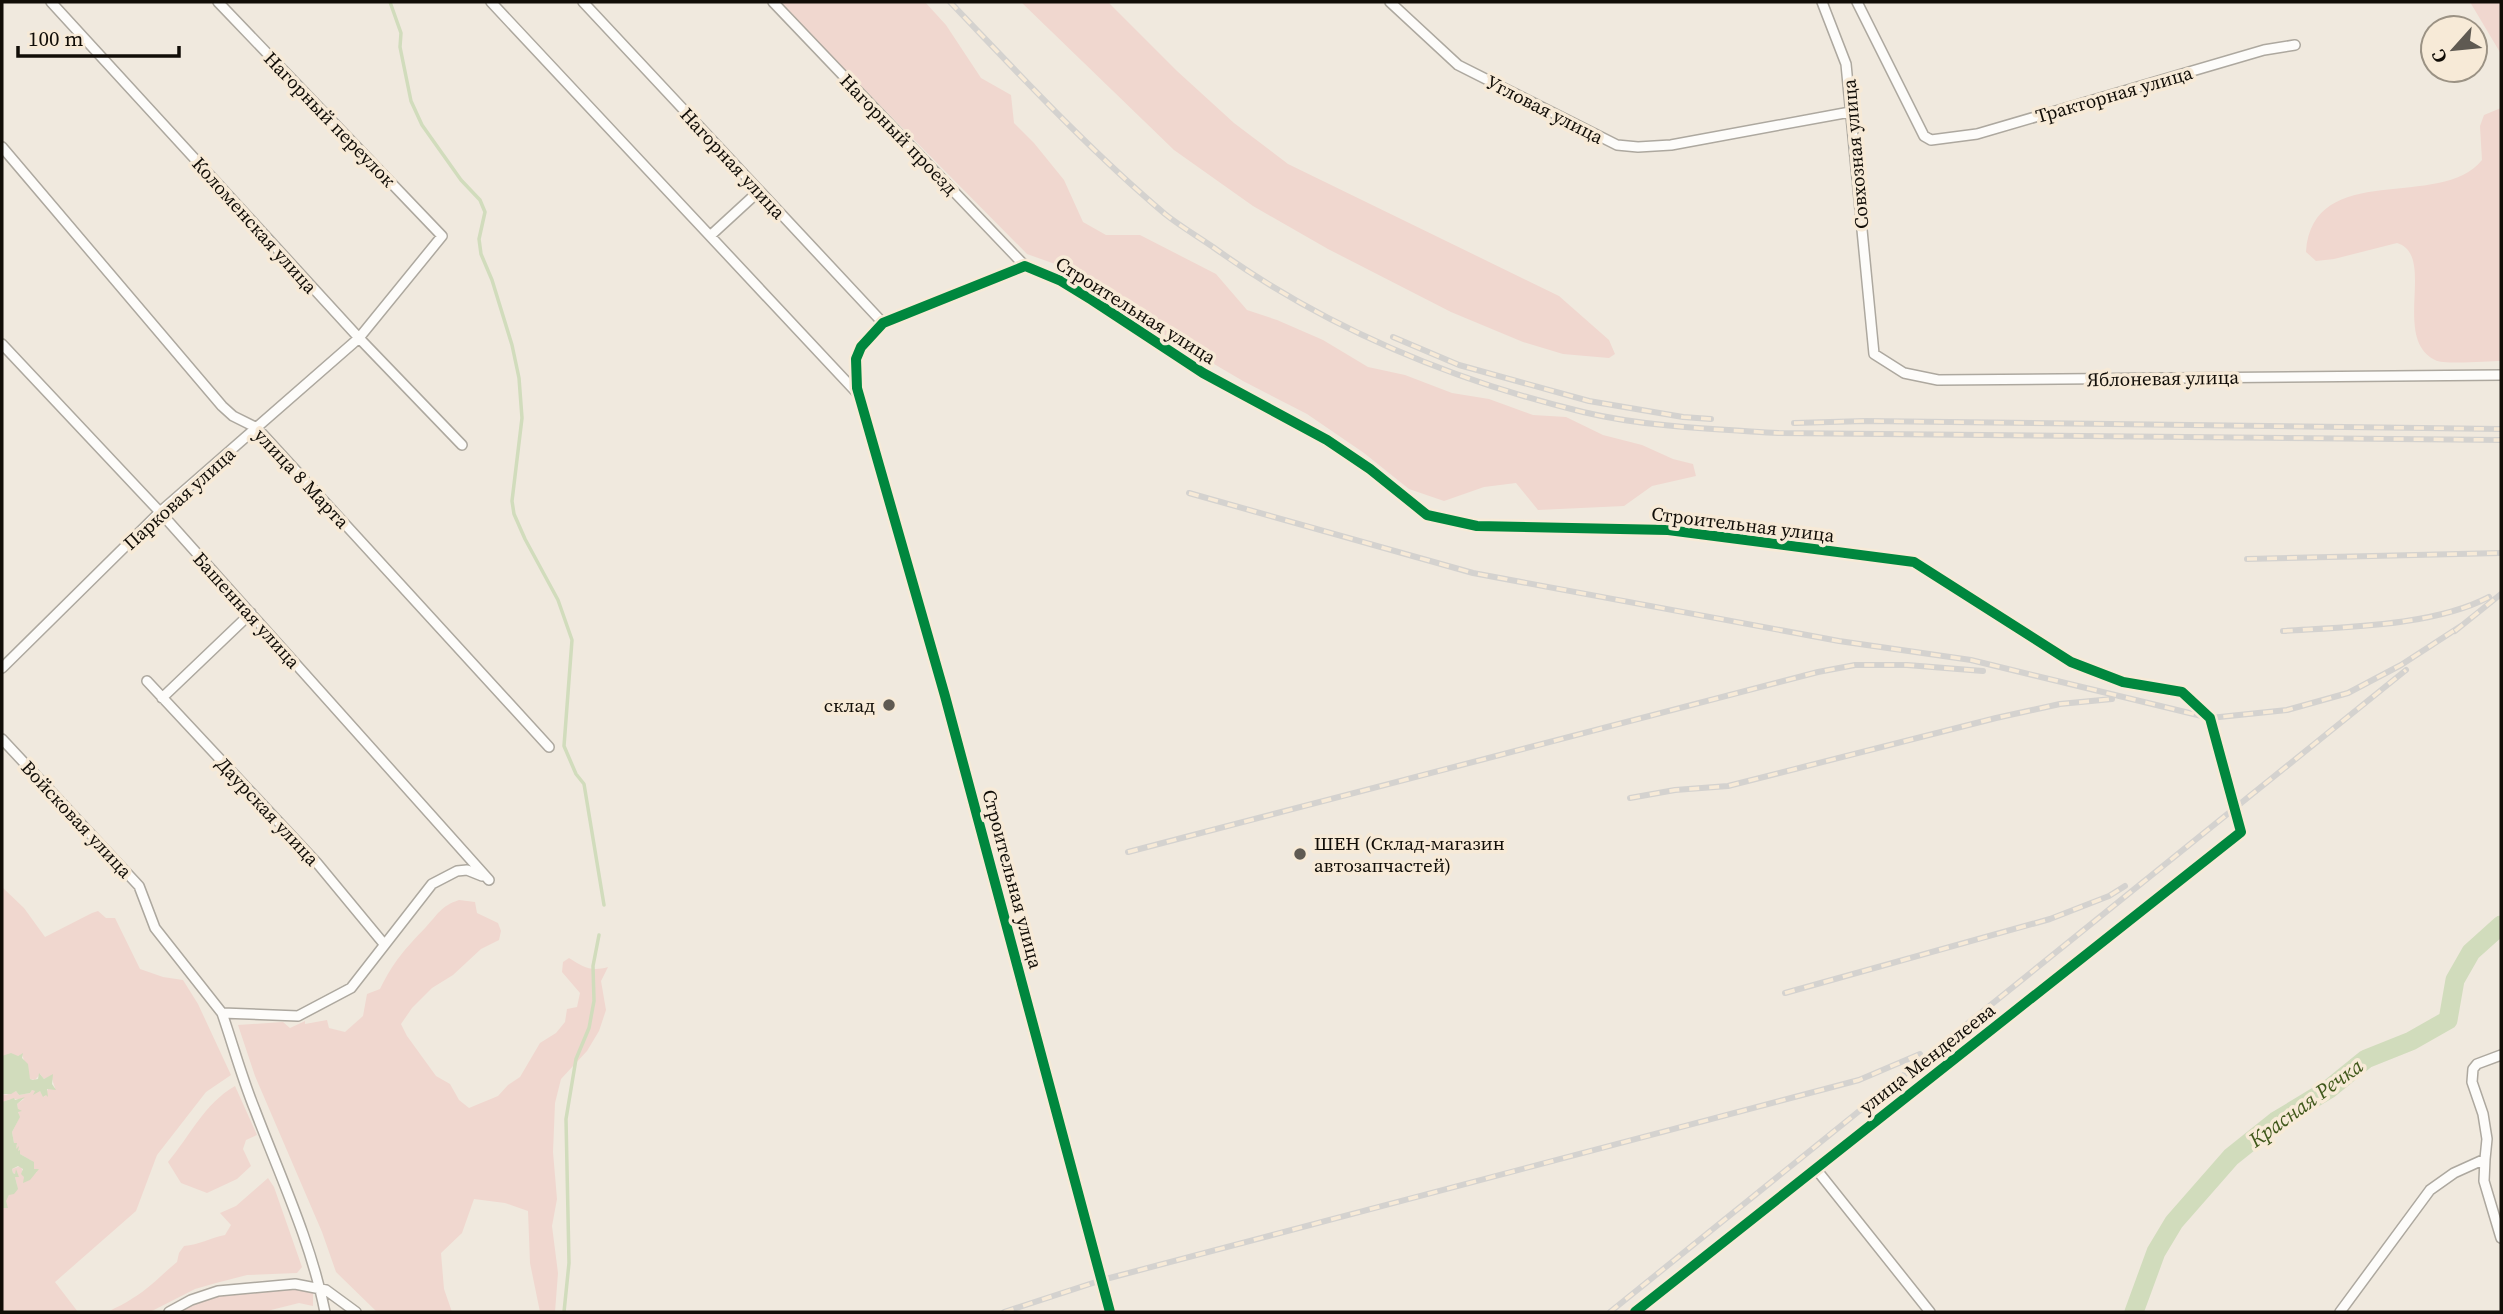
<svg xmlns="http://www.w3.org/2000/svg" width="2503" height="1314" font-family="'Source Serif 4',serif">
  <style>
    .green { fill: #f0d7cf }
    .water { fill: #d1dcbc }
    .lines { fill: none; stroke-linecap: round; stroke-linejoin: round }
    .stream { stroke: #d1dcbc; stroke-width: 3.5 }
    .river { stroke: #d1dcbc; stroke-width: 19 }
    .street-casing { stroke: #ada89f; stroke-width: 12 }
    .street { stroke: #fdfcfa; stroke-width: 9 }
    .rail-casing { stroke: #d4d2cf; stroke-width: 6 }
    .rail { stroke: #f7ead7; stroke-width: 3.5; stroke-dasharray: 10; stroke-linecap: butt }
    .cycleway-casing { stroke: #f7ead7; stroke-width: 15 }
    .cycleway { stroke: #00873e; stroke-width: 10 }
    .poi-dot { fill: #5f5a52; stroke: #f7ead7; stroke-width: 2.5 }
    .labels { text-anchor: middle; stroke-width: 7; stroke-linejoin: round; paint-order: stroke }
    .street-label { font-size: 19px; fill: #110d07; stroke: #f7ead7 }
    .poi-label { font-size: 19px; fill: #110d07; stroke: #f7ead7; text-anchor: end }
    .water-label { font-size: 21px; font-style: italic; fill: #40581b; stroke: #f7ead7 }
  </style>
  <rect width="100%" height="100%" fill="#f0e9de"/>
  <path class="green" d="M778 2H925L946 25 981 78 1011 95 1014 123 1034 143 1064 180 1083 222 1106 235H1140L1216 274 1247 310 1277 320 1323 340 1368 367 1405 375 1452 393 1489 399 1533 415 1566 417 1603 435 1642 445 1673 459 1693 464 1696 476 1652 486 1624 506 1538 510 1516 483 1484 487 1444 501 1409 489 1364 453 1307 414 1243 381 1168 337 1069 269 1027 254Z
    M1021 2H1108L1177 71 1234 123 1288 164 1559 296 1609 340 1615 354 1609 358 1563 354 1523 342 1451 312 1328 249 1253 206 1174 150Z
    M2470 2H2501V54Z
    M2501 108V361C2488 361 2444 365 2435 360 2391 338 2437 255 2397 243L2334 259 2316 261 2306 252C2313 158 2441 212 2482 160L2480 126 2484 115Z
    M2 887 24 908 45 937 92 913 98 911 106 918H115L140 969 163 977 183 980 198 1004 231 1075 206 1092 157 1155 136 1211 55 1282 78 1312H2V1204H6L5 1201 17 1185 15 1177 18 1175 13 1173 12 1169 21 1166 25 1181 37 1172 34 1169 32 1161 20 1154 15 1148 17 1145 14 1143 12 1132 19 1118 17 1104 24 1099H10L3 1102 2 1094 6 1095 16 1091 19 1095 30 1093 32 1090 40 1091 44 1097 48 1089 55 1088 51 1076 44 1079 40 1074 35 1080 30 1079 22 1054 18 1056H2Z
    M459 900 475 902 477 913 498 923 501 931 499 940 481 949 453 975 432 988 412 1008 401 1024 407 1036 436 1076 450 1084 459 1100 469 1108 498 1096 508 1085 520 1077 540 1043 556 1033 565 1022 567 1009 577 1007 580 993 562 972 563 962 569 958C583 967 591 972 608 967L601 981 606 1010 599 1031 587 1051 561 1079 555 1103 553 1152 557 1199 552 1226 558 1273 555 1312H540L530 1263 528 1211 505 1203 474 1199 462 1233 441 1253 444 1289 452 1312H377L336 1272 322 1232 255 1076 238 1025 283 1022 290 1028 305 1021V1024L327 1020 329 1028 345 1032 363 1016 367 994 380 989C394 961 404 950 426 927 438 914 441 906 459 900Z
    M235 1086 257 1135 246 1140 243 1149 251 1166 237 1179 207 1193 181 1183 168 1162C190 1136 204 1104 235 1086Z
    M268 1178 274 1187 302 1267 297 1273 247 1275 216 1283 195 1289 150 1312H108C116 1307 125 1304 133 1298 150 1288 162 1274 177 1262L179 1253 184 1246C199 1245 210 1238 225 1235L231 1225 220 1213 236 1206Z
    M294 1287 313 1292V1306L299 1303 263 1312H176L219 1295Z"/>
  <path class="water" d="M11 1053 18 1056 23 1053 22 1058 28 1064 30 1079 33 1080 38 1079 39 1073 44 1079 53 1074 52 1084 56 1090 47 1089 48 1097 46 1095 43 1097 40 1091 33 1095 35 1091 32 1090 30 1093 19 1095 16 1091 11 1094H2V1056Z
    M25 1097 17 1104 18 1109 22 1111 18 1112 20 1117 12 1132 14 1143H17L16 1149 19 1146 18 1151 20 1150V1154L34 1162V1169H39L30 1180 23 1183 24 1177 21 1174 23 1169 18 1166 12 1169 13 1173 15 1174 16 1169 19 1177H15L18 1189 14 1194 9 1195 6 1201 8 1208H2V1102L14 1098 15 1100Z"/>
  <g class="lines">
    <path class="stream" d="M390 2 401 33 400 47 411 101 422 125 461 180 480 200 485 212 479 239 481 254 492 280 512 345 519 378 522 418 512 501 514 514 525 539 558 600 572 640 564 746 576 774 584 784 604 905
      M564 1312 569 1263 566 1119 576 1059 589 1028 594 1001 593 966 599 935"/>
    <path class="river" d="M2134 1312 2156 1252 2174 1222 2231 1157 2276 1121 2329 1089 2366 1059 2411 1041 2448 1020 2455 980 2471 952 2501 925"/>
    <g class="street-casing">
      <path id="street" d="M51 2 359 338 462 445
        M491 2 858 394
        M583 2 883 323
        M773 2 1025 266
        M1390 2 1458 65 1617 145 1638 147 1671 145 1850 112
        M1822 2 1846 64 1874 354 1904 373 1938 380 2501 375
        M1857 2 1924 136 1931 140 1977 134 2264 50 2295 45
        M2 147 222 406 233 416 257 428 549 747
        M710 236 759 191
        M2 344 160 512 489 880
        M2 668 160 512 359 338 442 236 218 2
        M147 681 317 863 384 944
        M162 698 251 613
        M2 739 139 886 155 928 222 1013 298 1016 351 988 432 884 457 871 467 870 482 876
        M222 1013C233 1045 242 1078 255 1110 280 1176 311 1242 325 1312
        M2485 1159 2484 1181 2501 1238
        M1816 1169 1930 1312
        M169 1312 191 1300 218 1291 295 1284 326 1290 356 1312
        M1110 1312 945 696 857 388 856 359 861 347 883 323 1025 266 1061 281 1092 300 1203 373 1327 440 1370 469 1427 515 1477 526 1668 530 1914 562 2071 662 2123 682 2182 692 2210 718 2241 832 1635 1312
        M2340 1312 2430 1190 2454 1173 2485 1159 2487 1139 2483 1114 2472 1082 2473 1069 2477 1064 2501 1055"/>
    </g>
    <use href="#street" class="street"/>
    <g class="rail-casing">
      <path id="rail" d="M950 2C1019 74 1088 149 1165 214 1180 226 1197 236 1213 247 1324 327 1451 380 1583 412 1646 427 1713 429 1778 433L2501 440
        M1393 337 1459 365 1589 401 1683 417 1711 419
        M1794 423 1866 421 2501 429
        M1189 493 1473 573 1839 641 1971 660 2210 718 2287 710 2348 693 2401 665 2461 626
        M2247 559 2501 553
        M2283 631C2346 627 2434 626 2489 597
        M2455 631 2501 594
        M1630 798 1675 790 1728 786 1996 718 2060 704 2112 699
        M1128 852 1818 672 1855 665H1907L1983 671
        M1785 993 2050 919 2109 896 2125 886
        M1004 1312 1102 1280 1859 1080 1920 1054
        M1610 1312 2406 670"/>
    </g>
    <use href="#rail" class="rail"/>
    <g class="cycleway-casing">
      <path id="cycleway" d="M1110 1312 945 696 857 388 856 359 861 347 883 323 1025 266 1061 281 1092 300 1203 373 1327 440 1370 469 1427 515 1477 526 1668 530 1914 562 2071 662 2123 682 2182 692 2210 718 2241 832 1635 1312"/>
    </g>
    <use href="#cycleway" class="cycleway"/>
  </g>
  <g class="poi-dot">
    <circle cx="889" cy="705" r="7"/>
    <circle cx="1300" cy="854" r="7"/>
  </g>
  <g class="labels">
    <g class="street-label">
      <text transform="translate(2114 94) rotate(-16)" y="7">Тракторная улица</text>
      <text transform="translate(1545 109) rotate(27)" y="7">Угловая улица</text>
      <text transform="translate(330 119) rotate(46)" y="7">Нагорный переулок</text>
      <text transform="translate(899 134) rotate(46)" y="7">Нагорный проезд</text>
      <text transform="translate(1855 154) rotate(-95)" y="7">Совхозная улица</text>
      <text transform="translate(733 163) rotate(47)" y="7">Нагорная улица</text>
      <text transform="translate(255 225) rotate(48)" y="7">Коломенская улица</text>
      <text transform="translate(1136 310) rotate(32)" y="7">Строительная улица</text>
      <text transform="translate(2163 378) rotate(-1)" y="7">Яблоневая улица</text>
      <text transform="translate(302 478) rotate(47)" y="7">улица 8 Марта</text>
      <text transform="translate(179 498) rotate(-42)" y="7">Парковая улица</text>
      <text transform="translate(1743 524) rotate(7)" y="7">Строительная улица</text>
      <text transform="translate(247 610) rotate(48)" y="7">Башенная улица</text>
      <text transform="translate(268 811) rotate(47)" y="7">Даурская улица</text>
      <text transform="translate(77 819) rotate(47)" y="7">Войсковая улица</text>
      <text transform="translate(1013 879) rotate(75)" y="7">Строительная улица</text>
      <text transform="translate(1927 1058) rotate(-38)" y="7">улица Менделеева</text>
    </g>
    <g class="poi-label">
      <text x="875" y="712">склад</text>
      <text x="1314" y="850" text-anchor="start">ШЕН (Склад-магазин<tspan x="1314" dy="22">автозапчастей)</tspan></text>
    </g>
    <g class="water-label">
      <text transform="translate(2306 1103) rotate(-36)" y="7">Красная Речка</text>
    </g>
  </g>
  <rect width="2503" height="1314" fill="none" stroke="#110d07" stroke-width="7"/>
  <g transform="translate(2454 49) rotate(243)"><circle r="33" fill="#f7ead7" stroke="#9b9284" stroke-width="2"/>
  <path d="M0-5L12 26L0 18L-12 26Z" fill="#5f5a52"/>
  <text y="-10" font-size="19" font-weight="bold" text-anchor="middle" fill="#110d07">С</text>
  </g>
  <path d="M18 46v10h161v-10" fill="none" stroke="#110d07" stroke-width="3.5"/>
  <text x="28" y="46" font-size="21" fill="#110d07" stroke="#f7ead7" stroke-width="5" paint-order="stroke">100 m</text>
</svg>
